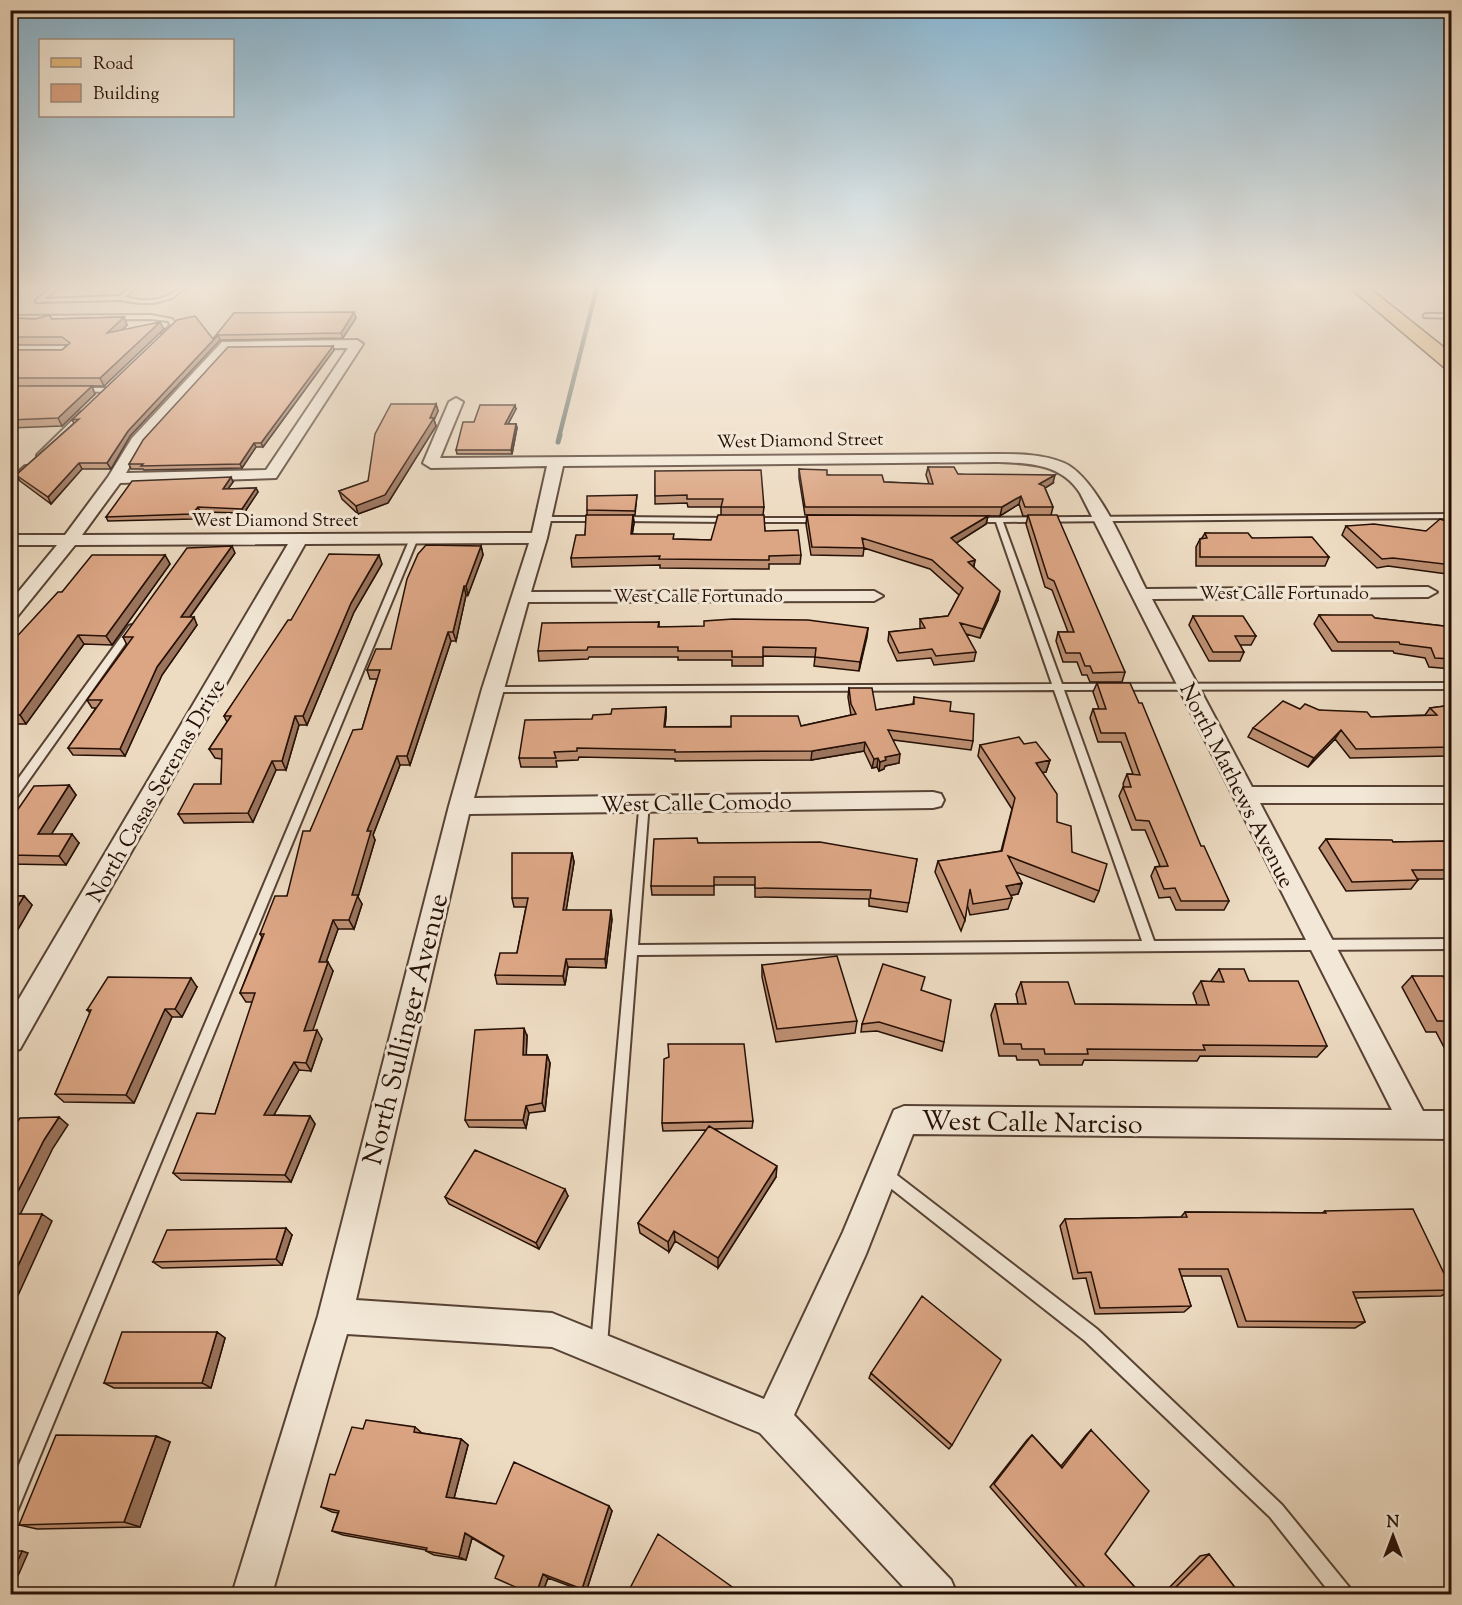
<svg xmlns="http://www.w3.org/2000/svg" width="1462" height="1605" font-family="'Sorts Mill Goudy',serif">
  <style>
    .lines { fill: none; stroke-linecap: round; stroke-linejoin: round }
    .stream-far1 { stroke: #6b766f; stroke-width: 4.5 }
    .stream { stroke: #6b766f; stroke-width: 5 }
    .lane-casing { stroke: #574234; stroke-width: 4 }
    .street-casing { stroke: #574234; stroke-width: 4 }
    .primary-casing { stroke: #250f05; stroke-width: 3 }
    .lane { fill: #f3e8d7; fill-rule: evenodd }
    .street { fill: #f3e8d7; fill-rule: evenodd }
    .primary { fill: #e6be81; fill-rule: evenodd }
    .wall { fill: #bd8f72; stroke: #250f05; stroke-width: 1.5 }
    .shaded-wall { fill: #9a745d; stroke: #250f05; stroke-width: 1.5 }
    .building { fill: #dca685; stroke: #250f05; stroke-width: 1.5 }
    .labels { text-anchor: middle; stroke-width: 6; stroke-linejoin: round; paint-order: stroke }
    .far-street-label { font-size: 18px; fill: #250f05; stroke: #f3e8d7 }
    .street-label { font-size: 22px; fill: #250f05; stroke: #f3e8d7 }
    .near-street-label { font-size: 27px; fill: #250f05; stroke: #f3e8d7 }
  </style>
  <rect width="100%" height="100%" fill="#eddbc2"/>
  <filter id="stains"><feTurbulence type="fractalNoise" baseFrequency=".00333" numOctaves="4"/><feColorMatrix values="0 0 0 0 .2 0 0 0 0 .09 0 0 0 0 .02 0 0 0 .5 -.17"/></filter>
  <radialGradient id="worn" r=".72"><stop offset=".6" stop-color="#630" stop-opacity="0"/><stop offset="1" stop-color="#630" stop-opacity=".3"/></radialGradient>
  <g class="lines">
    <path class="stream-far1" d="M559 437 597 287"/>
    <path class="stream" d="M558 442 560 435"/>
    <g class="lane-casing">
      <path id="lane" d="M53 287H59L44 299 120 296 130 287H136L125 297C139 301 155 302 169 295 176 292 179 287 186 287L172 298 154 303H138L121 300 36 302V300Z
        M1426 314H1452V318L1424 317V315Z
        M151 315 172 319 177 325 165 335 162 333 171 325 168 321 151 319 10 320V316Z
        M80 388H106L109 390 106 392 78 391 77 390Z
        M81 412 86 413 41 457H37V455Z
        M25 466 31 467 10 485V479Z
        M1452 514V518L1003 522 1062 684 1452 683V689L1064 690 1154 941 1452 939V949L637 955 607 1345 605 1351 599 1353 593 1351 591 1345 640 799 644 798 649 802 638 945 1142 941 1054 690 492 692 489 691 487 689 489 687 1052 684 996 522H973L969 520 970 518Z
        M541 517H600L604 519 600 521H544L540 519Z
        M616 517 729 518 733 520 729 522 619 521 615 519Z
        M748 518H819L823 520 819 522H751L747 520Z
        M411 536H414L418 538 16 1514 10 1517V1486Z
        M132 625 135 626V630L14 801 10 802V790L129 626Z
        M884 1167 889 1169 1097 1329 1282 1505 1349 1587 1351 1594H1331L1270 1517 1085 1341 879 1179 877 1174 879 1169Z"/>
    </g>
    <g class="street-casing">
      <path id="street" d="M357 340 363 344 276 478 120 483 82 535 532 533 547 466 431 468 423 463 449 402 456 398 463 402 440 458 996 454C1019 454 1043 454 1064 463 1098 478 1129 556 1146 589L1428 587 1437 592 1428 597 1152 599 1252 787H1452V803H1260L1423 1111H1452V1139L913 1134 866 1254 794 1415 951 1580 957 1594H910L760 1433 552 1347 347 1334 272 1594H232L318 1316 449 806 482 689 529 543 305 544 20 1049 10 1052V1014L288 544 75 545 16 618 10 619V602L57 545H10V535H65L108 477 132 438 222 342ZM348 348 266 470 126 473 143 443 229 349ZM996 462C1027 463 1061 463 1080 493L1392 1110 904 1106 894 1110 843 1232 764 1399 552 1313 356 1300 469 814 933 808 941 806 944 800 941 794 933 792 474 798 528 602 874 601 883 596 874 591 531 592 547 538 563 466Z"/>
    </g>
    <g class="primary-casing">
      <path id="primary" d="M1349 287H1368L1452 354V370L1445 368Z"/>
    </g>
    <use href="#lane" class="lane"/>
    <use href="#street" class="street"/>
    <use href="#primary" class="primary"/>
  </g>
  <path class="wall" d="M234 313 356 318 343 338 220 340 130 436 111 469H82L51 504 20 481 16 475 74 423 72 420 213 339Z
    M124 317 127 325 122 330 164 329 104 386H28L95 394 62 426 10 428V350H62L67 345H10V318L52 319Z
    M333 346 334 350 263 447H256L242 468 144 470 143 469H131L129 464Z
    M436 404 438 411 434 420 436 426 388 503 358 514 342 499 339 491 368 481Z
    M516 409 508 424H516L517 428 512 454H457L456 450 474 422Z
    M928 467 958 474 1053 483 1045 488 1053 507 1051 515 1125 672 1122 682H1090L1087 675H1082L1077 662H1063L1056 641 1058 632H1068L1052 590 1045 587 1026 524 1028 516H1023L1019 504 1000 516 805 515 799 478V469L827 475 884 482 929 484 926 475Z
    M655 471 764 507 763 515 765 531 801 555 800 564H769V569L660 568V565L572 567 571 558 585 535 587 515V510L637 495 635 515H633L634 523 632 534 674 539 711 540 721 515V507H688L687 503 655 504Z
    M233 482 228 489 256 488 258 492 244 513 200 512 194 519 108 521 106 517Z
    M807 515 988 516 986 524 956 543 975 560 974 567 998 600 980 638 966 634 976 652 974 661 934 665 931 658 897 661 888 641 889 632 920 629V619L948 616 959 595 930 569 864 548 863 556 811 555 806 524Z
    M1452 523V576L1447 574 1388 566 1377 568 1342 535 1346 526 1426 531Z
    M1205 533 1252 538 1329 557 1325 566H1196V547L1200 539 1202 538Z
    M481 546 483 555 468 595H466L456 641H451L410 765H400L373 835 375 840 358 897 362 904 354 929H338L326 962 333 971 312 1030 322 1039 311 1071 299 1070 274 1115 310 1116 315 1124 291 1182 181 1180 173 1173 215 1114 253 1002H246L240 993 262 937 260 934 287 896 310 831 362 729 377 679H370L367 670 391 649Z
    M235 553 190 617 197 625 162 675 125 756 73 755 68 748 96 708H92L87 700 127 645 123 637Z
    M165 555 170 564 112 645 84 644 26 724H10V644L62 592Z
    M382 564 354 612 307 725H299L286 770H276L253 822 184 823 178 814 221 784 222 759 215 758 209 749 227 722 224 716 291 620Z
    M1319 615 1375 618 1452 627V669L1429 667 1425 658 1394 653 1393 651H1332L1314 624Z
    M1193 616 1256 636 1251 645H1240L1244 652 1240 661H1209L1189 625Z
    M659 622V627L868 628 859 671 814 666 815 657 763 656V666H732V660H678V657H589L588 659 539 661 538 651Z
    M1097 683 1201 846 1229 901 1224 910H1176L1170 897 1159 898 1151 876 1155 867 1160 866 1145 830H1132L1119 796 1123 787H1124L1123 784 1127 774H1133L1121 742H1098L1090 718 1093 709H1099L1093 692Z
    M849 688 876 710 913 704 914 697 950 711 973 741 971 750 893 740 899 763 885 766 884 769 879 771 877 767 872 768 864 751 811 760 675 761V759L579 757 578 760 556 761 557 767H521L519 758 592 719 611 714 666 707V716L665 727 801 726 851 715 848 697Z
    M1452 705V756H1449L1350 758 1335 739 1308 767 1248 737 1253 728 1300 709 1319 710 1371 717 1425 715 1430 708Z
    M1024 744 1050 760 1046 772H1042L1057 822 1072 852 1099 891 1094 902 1016 872 1022 883 1018 894 1011 895 1012 898 1008 909 970 915 967 904 965 920 961 931 935 872 938 861 1001 851 1012 809 978 756 980 745Z
    M69 785 76 795 51 834 79 843 66 865 10 864V821Z
    M1326 839 1393 842 1452 841V879H1418V880L1411 889 1346 891 1319 848Z
    M698 843 917 859 907 912 869 906V899L755 897V885H714V895H652L651 886Z
    M572 853 574 862 566 910 612 919 606 968 568 967 565 985 497 984 495 975 517 953 526 907H514L512 898Z
    M10 896H24L32 905 17 931H10Z
    M762 965 857 1021 855 1033 776 1042 762 977Z
    M1219 969 1249 981 1327 1046 1317 1057 1200 1056 1197 1061 1084 1060 1082 1065H1040L1038 1060H1017L1016 1056H999L991 1015 995 1004H1018L1016 994 1021 982 1075 1004 1197 1005 1193 993 1201 981 1212 982 1211 981Z
    M1412 976 1448 984H1452V1053H1447L1436 1032H1426L1402 987Z
    M197 987 182 1017H172L134 1103 64 1102 55 1094 90 1013 87 1010Z
    M921 990 944 1042 942 1051 877 1031 861 1032 862 1024Z
    M527 1036 526 1055H547L550 1063 545 1111 529 1113 526 1128 469 1127 465 1120Z
    M753 1121 752 1128 715 1129 776 1177 718 1268 675 1241 669 1252 640 1233 638 1223 707 1130 663 1131 662 1123Z
    M568 1196 539 1249 449 1204 445 1197Z
    M1325 1211 1452 1290 1441 1296 1355 1298 1365 1322 1355 1328 1238 1327 1221 1276H1181L1191 1306 1184 1312 1095 1314 1086 1278 1073 1279 1060 1226 1065 1219 1181 1217 1185 1212 1322 1213Z
    M292 1235 282 1265 162 1268 153 1262Z
    M217 1332 225 1338 211 1388H114L104 1383Z
    M871 1373 952 1445 949 1449 869 1378Z
    M415 1427 422 1433 461 1439 468 1445 454 1498 496 1504 612 1511 586 1592 548 1578 542 1594H531L503 1556 472 1538 466 1560 434 1555 426 1551V1550L343 1535 332 1531 338 1513 332 1512 321 1507 363 1429Z
    M1091 1430 1105 1554 1141 1594H1083L990 1487 1027 1440 1032 1435 1061 1466 1086 1435Z
    M156 1436 170 1442 140 1527 37 1529 19 1525Z
    M1209 1554 1240 1594H1163L1200 1556Z"/>
  <path class="shaded-wall" d="M354 312 356 318 343 338 341 333Z
    M124 317 127 325 110 341 107 333Z
    M160 322 164 329 104 386 100 378Z
    M218 335 220 340 130 436 111 469 107 463 128 431Z
    M333 346 334 350 263 447 261 443Z
    M92 386 95 394 62 426 58 418Z
    M436 404 438 411 434 420 436 426 388 503 358 514 356 506 430 418Z
    M515 405 516 409 506 428 505 424Z
    M516 424 517 428 512 454 511 450Z
    M254 443 256 447 242 468 240 464Z
    M79 463 82 469 51 504 48 497Z
    M1055 475 1053 483 1037 493 1039 484Z
    M231 477 233 482 225 493 223 489Z
    M256 488 258 492 244 513 242 509Z
    M1021 496 1019 504 1000 516 1002 507Z
    M198 507 200 512 194 519 192 514Z
    M633 515 634 523 631 543V534Z
    M988 516 986 524 950 547 951 538Z
    M232 546 235 553 184 625 181 617Z
    M481 546 483 555 468 595 466 586Z
    M165 555 170 564 112 645 106 636Z
    M379 555 382 564 354 612 307 725 303 716 351 603Z
    M975 560 973 569 968 562Z
    M464 586 466 595 456 641 453 632Z
    M1000 591 998 600 980 638 983 629Z
    M194 617 197 625 162 675 125 756 120 749 157 667Z
    M868 628 867 637 859 671 860 662Z
    M448 632 451 641 410 765 407 756Z
    M78 635 84 644 26 724 20 715Z
    M666 707V716L664 736V727Z
    M295 716 299 725 286 770 282 761Z
    M1341 730 1335 739 1308 767 1314 758Z
    M865 742 864 751 811 760 812 751Z
    M900 754 899 763 885 766 884 769 879 771 880 762 885 757Z
    M397 756 400 765 373 835 375 840 358 897 362 904 354 929 349 920 352 895 367 831Z
    M878 758 877 767 872 768 874 759Z
    M1050 760 1046 772 1032 774 1036 763Z
    M272 761 276 770 253 822 248 813Z
    M69 785 76 795 46 843 38 834Z
    M72 834 79 843 66 865 59 856Z
    M572 853 574 862 565 918 563 910Z
    M1022 883 1018 894 1003 897 1006 886Z
    M24 896 32 905 17 931 10 924V919Z
    M611 910 612 919 606 968 605 959Z
    M333 920 338 929 323 971 319 962Z
    M566 959 568 967 565 985 563 976Z
    M328 962 333 971 310 1039 304 1031Z
    M191 978 197 987 182 1017 175 1009Z
    M165 1009 172 1017 134 1103 126 1095Z
    M524 1028 527 1036 526 1063 523 1055Z
    M317 1030 322 1039 311 1071 306 1063Z
    M547 1055 550 1063 545 1111 542 1103Z
    M294 1062 299 1070 270 1122 264 1115Z
    M526 1106 529 1113 526 1128 523 1120Z
    M310 1116 315 1124 291 1182 285 1175Z
    M59 1117 68 1125 53 1148 17 1221 10 1217V1207L44 1140Z
    M777 1166 776 1177 718 1268V1258Z
    M565 1189 568 1196 539 1249 536 1243Z
    M42 1214 52 1221 10 1313V1283Z
    M286 1228 292 1235 282 1265 276 1259Z
    M674 1231 675 1241 669 1252 668 1242Z
    M217 1332 225 1338 211 1388 202 1383Z
    M156 1436 170 1442 140 1527 124 1522Z
    M461 1439 468 1445 453 1502 446 1497Z
    M609 1506 612 1511 586 1592 582 1589Z
    M465 1533 472 1538 466 1560 459 1557Z
    M22 1551 28 1553 10 1594V1578Z
    M543 1574 548 1578 542 1594H536Z"/>
  <path class="building" d="M354 312 341 333 218 335 128 431 107 463H79L48 497 16 475 79 419 72 420 177 320 195 316 213 339 234 313Z
    M49 315 52 319 124 317 107 333 160 322 100 378H10V350H62L70 343 62 337H10V318L35 319Z
    M333 346 261 443H254L240 464 141 466 143 464H129L143 440 228 347Z
    M10 386H92L58 418 10 420Z
    M391 404H436L430 418H434L385 495 356 506 339 491 368 481 375 434Z
    M480 405H515L505 424H516L511 450H456L463 422H474Z
    M928 467H954L958 474 1055 475 1039 484 1044 486 1053 507H1025L1021 496 1002 507H805L799 469 827 470V475H882L884 482 933 484Z
    M761 470 764 507H721L723 499H687V495L655 496V471Z
    M231 477 223 489 256 488 242 509 198 507 192 514 106 517 132 481Z
    M637 495 635 511 587 510V496Z
    M586 515H633L631 534H674L673 539 711 540 718 515H764L765 531 798 530 801 555 769 556V560L659 559 660 556 571 558 576 535H585Z
    M807 515 988 516 951 538 975 560 968 562 1000 591 983 629 960 623 976 652 936 656 932 649 899 653 889 632 925 628 920 619 948 616 963 588 932 560 862 538 864 548 812 547Z
    M1028 515H1057L1125 672 1093 673 1090 666H1085L1080 653H1066L1058 632H1074L1054 581 1048 578Z
    M1440 519 1452 523V565L1393 558 1382 559 1346 526 1374 524 1426 531Z
    M1205 533H1248L1252 538 1312 537 1329 557H1200V539L1207 538Z
    M426 545 481 546 466 586H464L453 632H448L407 756H397L367 831H371L352 895H358L349 920H333L319 962H328L304 1031 317 1030 306 1063 294 1062 264 1115 310 1116 285 1175 173 1173 197 1113 215 1114 255 993H240L264 934H260L275 896H287L303 831H310L353 730 362 729 380 670H367L376 649H391L407 579 418 554Z
    M232 546 181 617H194L157 667 120 749 68 748 102 700H87L133 637H123L187 548Z
    M329 554 379 555 351 603 303 716H295L282 761H272L248 813 178 814 194 784H221L222 749H209L231 716H224L288 620H291Z
    M92 555H165L106 636 78 635 20 715H10V644L58 592H62Z
    M1319 615H1372L1375 618 1452 627V659L1435 658 1431 648 1400 644 1399 642H1338Z
    M1193 616H1243L1256 636H1235L1244 652H1213Z
    M733 619 808 620 868 628 860 662 815 657 816 648 763 647V657H732V651H678V647H588L587 650 538 651 542 623 659 622 658 627 704 626V621Z
    M1097 683H1130L1139 703H1142L1201 846H1204L1229 901H1181L1175 888 1164 889 1155 867 1168 866 1149 821 1136 820 1123 787H1131L1127 774 1140 775 1125 733H1101L1093 709H1106Z
    M849 688H872L876 710 914 704V697L951 702 950 711 974 714 973 741 888 730 900 754 885 757 886 760 880 762 878 758 874 759 865 742 812 751 675 752V750L577 748V751L554 752 556 758H519L525 720 592 719 593 715 611 714 612 709 666 707 664 727H731V716H798L801 726 856 714 851 704Z
    M1283 701 1300 709 1305 704 1319 710 1367 712 1371 717 1437 715 1430 708 1452 705V747L1356 749 1341 730 1314 758 1253 728Z
    M1019 737 1024 744 1036 742 1050 760 1036 763 1057 794V822L1071 826 1072 852 1107 864 1099 891 1008 856 1022 883 1006 886 1012 898 973 904 970 889 965 920 938 861 1002 851 1015 798 980 745Z
    M69 785 38 834H72L59 856 10 855V821L34 786Z
    M697 838 698 843 820 842 917 859 909 903 870 898 871 890 755 888V877H714V886H651L654 839Z
    M1326 839 1392 840 1393 842 1452 841V870H1412L1418 880 1352 882Z
    M512 853H572L563 910H611L605 959H566L563 976 495 975 500 953H517L528 898H512Z
    M10 896H24L10 919Z
    M837 956 857 1021 777 1029 762 965Z
    M883 964 925 977 921 990 951 1000 944 1042 879 1022 862 1024Z
    M1219 969H1244L1249 981H1298L1327 1046 1203 1045 1205 1050 1087 1049 1088 1054H1045L1044 1049H1022L1021 1044H1004L995 1004H1026L1021 982H1068L1075 1004 1209 1005 1201 981 1224 982Z
    M1412 976H1443L1448 984H1452V1029L1447 1021H1437Z
    M108 977 191 978 175 1009H165L126 1095 55 1094 91 1010H87Z
    M524 1028 523 1055H547L542 1103 526 1106 523 1120H465L475 1030Z
    M668 1044H744L753 1121 662 1123 664 1059 669 1057Z
    M59 1117 44 1140 10 1207V1133L20 1118Z
    M709 1126 777 1166 718 1258 674 1231 668 1242 638 1223Z
    M475 1150 565 1189 536 1243 445 1197Z
    M1413 1209 1452 1290 1353 1292 1365 1322 1246 1321 1228 1269H1179L1191 1306 1100 1308 1091 1272 1078 1273 1065 1219 1187 1217 1185 1212 1326 1213 1325 1211Z
    M10 1214H42L10 1283Z
    M286 1228 276 1259 153 1262 167 1230Z
    M922 1296 1001 1360 952 1445 871 1373Z
    M122 1332H217L202 1383H104Z
    M366 1420 415 1427 414 1432 461 1439 446 1497 496 1504 514 1462 609 1506 582 1589 543 1574 536 1594H531L495 1578 504 1556 465 1533 459 1557 426 1551 427 1548 332 1531 339 1511 321 1507 330 1474 335 1475 352 1427 363 1429Z
    M1091 1430 1149 1491 1105 1554 1141 1594H1091L994 1484 1032 1435 1062 1468Z
    M56 1435 156 1436 124 1522 19 1525Z
    M658 1534 742 1594H627Z
    M10 1551H22L10 1578Z
    M1209 1554 1240 1594H1169Z"/>
  <linearGradient id="sky" x2="0" y2="1"><stop stop-color="#88b7d4"/><stop offset="0.56" stop-color="#f7efe4"/><stop offset="1" stop-color="#f7efe4" stop-opacity="0"/></linearGradient>
  <rect width="1462" height="512" fill="url(#sky)"/>
  <g class="labels">
    <g class="far-street-label">
      <text transform="translate(800 440) rotate(-1)" y="6">West Diamond Street</text>
      <text x="275" y="526">West Diamond Street</text>
      <text x="1284" y="599">West Calle Fortunado</text>
      <text x="698" y="602">West Calle Fortunado</text>
    </g>
    <g class="street-label">
      <text transform="translate(1238 785) rotate(63)" y="8">North Mathews Avenue</text>
      <text transform="translate(155 790) rotate(-60)" y="8">North Casas Serenas Drive</text>
      <text transform="translate(696 802) rotate(-1)" y="8">West Calle Comodo</text>
    </g>
    <g class="near-street-label">
      <text transform="translate(405 1029) rotate(-76)" y="9">North Sullinger Avenue</text>
      <text transform="translate(1032 1122) rotate(1)" y="9">West Calle Narciso</text>
    </g>
  </g>
  <rect width="1462" height="1605" fill="none" stroke="#eddbc2" stroke-width="36"/>
  <rect x="12" y="12" width="1438" height="1581" fill="none" stroke="#250f05" stroke-width="3"/>
  <rect x="18" y="18" width="1426" height="1569" fill="none" stroke="#250f05" stroke-width="1.5"/>
  <rect x="39" y="39" width="195" height="78" fill="#f3e8d7" stroke="#a19183" stroke-width="1.5"/>
  <rect x="51" y="58" width="30" height="9" fill="#e6be81" stroke="#a19183" stroke-width="1.5"/>
  <text x="93" y="69" font-size="18" fill="#250f05">Road</text>
  <rect x="51" y="84" width="30" height="18" fill="#dca685" stroke="#a19183" stroke-width="1.5"/>
  <text x="93" y="99" font-size="18" fill="#250f05">Building</text>
  <g transform="translate(1393 1536)" stroke="#f3e8d7" stroke-width="4.5" paint-order="stroke">
  <path d="M0-4.5L10 22L0 15L-10 22Z" fill="#250f05"/>
  <text y="-9" font-size="16" font-weight="bold" text-anchor="middle" fill="#250f05">N</text>
  </g>
  <rect width="100%" height="100%" filter="url(#stains)"/>
  <rect width="100%" height="100%" fill="url(#worn)"/>
</svg>
